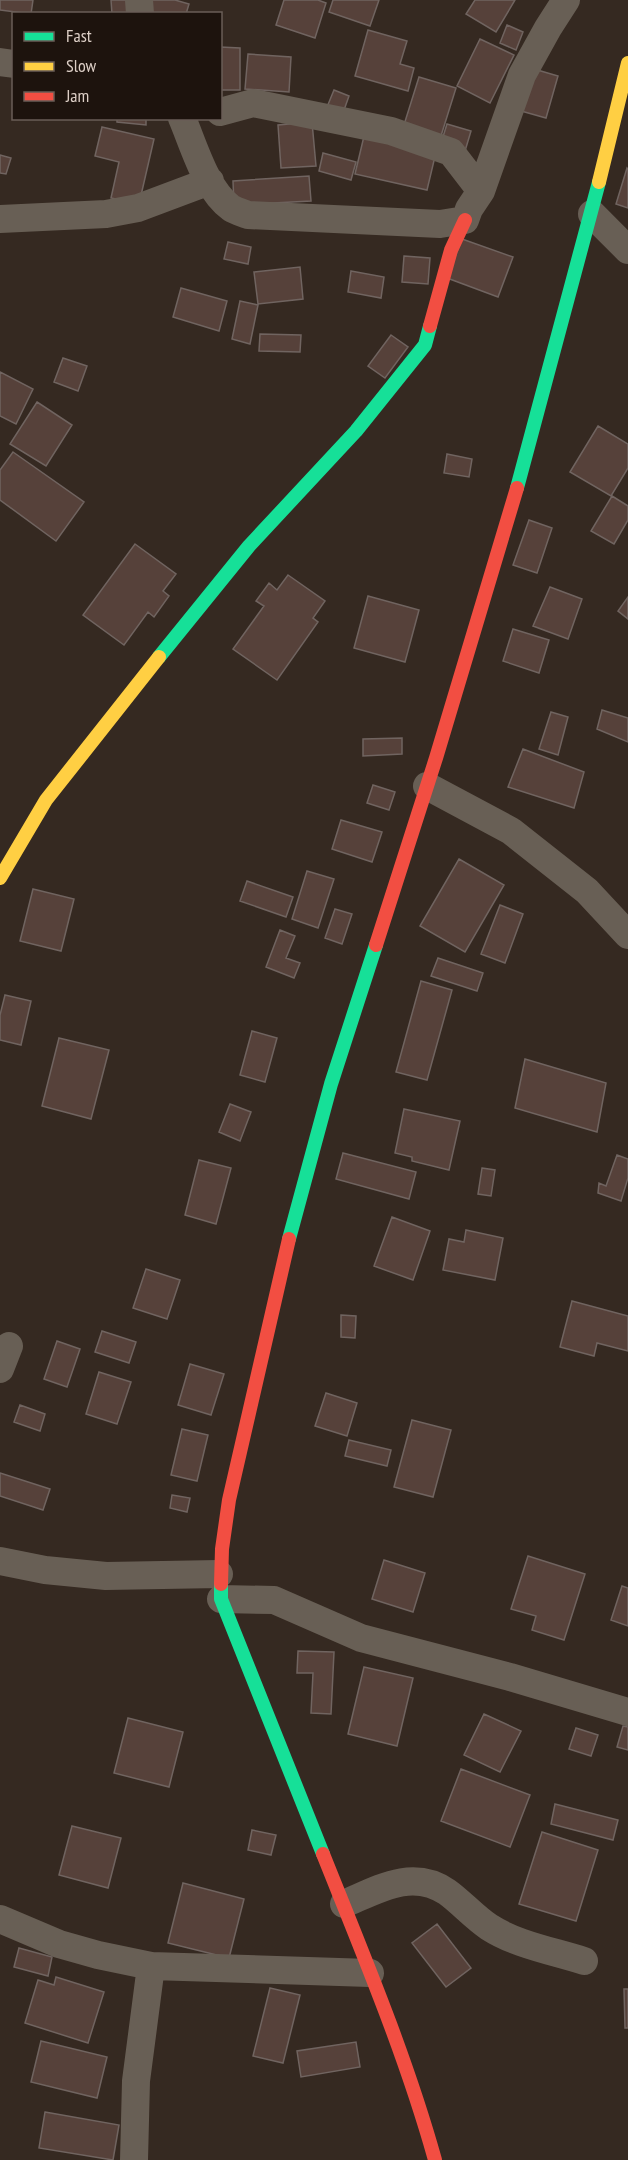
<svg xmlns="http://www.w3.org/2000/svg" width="628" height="2160" font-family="'PT Sans Narrow',sans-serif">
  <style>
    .building { fill: #56413a; stroke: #706460; stroke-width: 1.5 }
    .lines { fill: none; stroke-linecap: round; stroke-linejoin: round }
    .street { stroke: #685f55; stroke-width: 28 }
    .fast { stroke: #16e098; stroke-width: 14 }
    .slow { stroke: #ffcf43; stroke-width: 14 }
    .jam { stroke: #f24e42; stroke-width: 14 }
  </style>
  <rect width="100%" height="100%" fill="#352921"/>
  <path class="building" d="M0 0H33L31 14 0 10Z
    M111 0H132L133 14H112Z
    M149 0H175L189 4 186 14H146Z
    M284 0H318L326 3 315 38 276 25Z
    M333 0H379L370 26 329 12Z
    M475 0H515L496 32 466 14Z
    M507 25 523 32 516 50 500 43Z
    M368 30 407 41 400 64 414 68 408 91 355 76Z
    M480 39 514 55 490 103 457 86Z
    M220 47 240 48V90H220Z
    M248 54 291 57 289 92 245 89Z
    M534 69 558 76 546 118 521 111Z
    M419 77 456 88 440 139 403 128Z
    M334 90 349 96 343 113 327 107Z
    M117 118H146V125L117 122Z
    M312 122 316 166 281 168 278 125Z
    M447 124 471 131 465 151 441 143Z
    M102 127 154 139 139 204 111 198 119 162 95 156Z
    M365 132 437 148 427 190 355 174Z
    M323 153 356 162 351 180 319 171Z
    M0 155 11 158 6 174 0 173Z
    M627 168 628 169V208L616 204Z
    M309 176 311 201 234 205 233 181Z
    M462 239 513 257 498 297 447 278Z
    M228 242 251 247 248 264 224 259Z
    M404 256 430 258 428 284 402 282Z
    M300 267 303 299 258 304 254 272Z
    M351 271 384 277 381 298 348 292Z
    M181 288 227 301 219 331 173 317Z
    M240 301 258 305 250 344 232 339Z
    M260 334 301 335 300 352 259 351Z
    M391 335 408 347 385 378 368 366Z
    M63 358 87 366 78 391 54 382Z
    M0 372 33 389 16 424 0 416Z
    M37 402 72 425 46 466 10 444Z
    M598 426 628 444V468L611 496 570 472Z
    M13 452 84 502 56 541 0 500V470Z
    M447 454 472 459 469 477 444 473Z
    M612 496 628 506V520L614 544 591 531Z
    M529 520 552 528 537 573 513 565Z
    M135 544 176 574 163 591 169 596 154 617 148 612 124 645 83 615Z
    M288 575 325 601 313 618 318 622 277 680 233 649 264 606 256 601 269 583 277 590Z
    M550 587 582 599 568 639 533 626Z
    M368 596 419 610 405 662 354 648Z
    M628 597V619L618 611Z
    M513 629 549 640 539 673 503 661Z
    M602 710 628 718V742L597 729Z
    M551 712 568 717 558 755 539 749Z
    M402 738V754L363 756V739Z
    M523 749 584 772 574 808 508 787Z
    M373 785 395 792 389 810 367 803Z
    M341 820 382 832 372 862 332 849Z
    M459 859 504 885 465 952 420 926Z
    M307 871 334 879 318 928 292 919Z
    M247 881 293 897 286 917 240 901Z
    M33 889 74 899 61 951 20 941Z
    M500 905 523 914 505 963 481 954Z
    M335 909 352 914 342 944 325 938Z
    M280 930 295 936 286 958 300 963 294 978 266 967Z
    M438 958 483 973 477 991 431 976Z
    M421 981 452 990 427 1080 396 1072Z
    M5 995 31 1001 21 1045 0 1040V1015Z
    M252 1031 277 1038 265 1082 240 1075Z
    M59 1038 109 1050 91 1119 42 1106Z
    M525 1059 606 1083 597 1132 515 1108Z
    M230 1104 251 1112 240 1141 219 1132Z
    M404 1109 460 1121 449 1170 412 1161V1157L395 1153Z
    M343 1153 416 1172 409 1199 336 1179Z
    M617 1155 628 1159V1178L621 1201 598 1193 599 1183 606 1186Z
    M199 1160 231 1168 216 1224 185 1215Z
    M482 1168 495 1170 491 1196 478 1194Z
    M392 1217 430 1231 413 1280 374 1266Z
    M466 1230 503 1238 495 1280 443 1270 449 1239 464 1242Z
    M146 1269 180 1280 167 1319 133 1308Z
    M572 1301 628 1316V1351L597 1343 594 1356 560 1347Z
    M341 1315 356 1316 355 1338 341 1337Z
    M102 1331 136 1342 129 1363 95 1352Z
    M57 1341 80 1349 67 1387 44 1379Z
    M190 1364 224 1374 211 1415 178 1405Z
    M99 1372 131 1382 117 1424 86 1414Z
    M326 1393 357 1403 347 1436 315 1426Z
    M20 1405 45 1414 40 1431 14 1422Z
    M412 1420 451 1430 433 1497 394 1487Z
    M182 1429 208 1435 197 1481 171 1475Z
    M349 1440 391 1450 387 1466 345 1456Z
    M0 1473 50 1489 43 1510 0 1496Z
    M172 1495 190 1498 187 1512 170 1508Z
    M528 1556 585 1574 564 1640 532 1630 536 1616 511 1609Z
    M384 1560 425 1573 413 1612 372 1599Z
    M622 1586 628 1588V1626L611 1620Z
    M298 1651 334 1652 331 1714 311 1713 313 1673H297Z
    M364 1667 413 1678 397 1746 348 1734Z
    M484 1714 521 1731 500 1772 464 1755Z
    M128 1718 183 1732 169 1787 114 1773Z
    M623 1726 628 1727V1750L617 1747Z
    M576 1728 598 1735 591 1756 569 1749Z
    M461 1769 530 1795 510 1847 441 1821Z
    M555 1804 618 1820 613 1840 551 1824Z
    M72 1826 121 1838 108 1888 59 1875Z
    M252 1830 276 1835 271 1855 248 1850Z
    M542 1832 598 1850 576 1921 519 1904Z
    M183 1883 244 1899 229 1958 168 1943Z
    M437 1924 471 1968 446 1987 412 1943Z
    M19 1948 52 1957 48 1976 14 1967Z
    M56 1977 104 1992 88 2043 25 2023 38 1980 54 1985Z
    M270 1988 300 1995 283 2063 253 2056Z
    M624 1989H628V2028H625Z
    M41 2041 107 2057 97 2098 31 2082Z
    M356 2042 360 2067 301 2077 297 2051Z
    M45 2112 119 2125 113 2160 39 2148Z"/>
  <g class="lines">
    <path class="street" d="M139 0 140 14
      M0 62 14 64
      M220 112 253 103 391 131 451 152 481 191
      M182 118C194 146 206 190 231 208 236 211 243 213 248 215L440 224 465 220 469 209 481 191 522 75 548 28 566 0
      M592 214 628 250
      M0 219 106 214 138 208 210 181
      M427 786 511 831 587 891 628 935
      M0 1369 9 1346
      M0 1561 45 1570 106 1576 219 1574
      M221 1599 274 1600 361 1638 510 1677 628 1712
      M344 1904C377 1890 412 1868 447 1892 461 1902 474 1917 489 1927 517 1945 553 1951 584 1961
      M0 1919 59 1944 98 1955 151 1966 370 1973
      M134 2160 136 2081 151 1966"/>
    <path class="fast" d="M517 488 599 182
      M159 657 249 546 356 431 425 345 430 326
      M289 1239 331 1084 376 945
      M221 1584V1599L323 1854"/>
    <path class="slow" d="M599 182 628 63
      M0 878 46 800 159 657"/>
    <path class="jam" d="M430 326 451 250 465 220
      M376 945 436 758 517 488
      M221 1584 222 1549 229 1500 289 1239
      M323 1854C363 1954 406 2056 435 2160"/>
  </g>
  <rect x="12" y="12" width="210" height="108" fill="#1d130d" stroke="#6a5e57" stroke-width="1.5"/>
  <rect x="24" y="32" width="30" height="9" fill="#16e098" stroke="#6a5e57" stroke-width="1.5"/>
  <text x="66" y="42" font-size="18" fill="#ddcfc6">Fast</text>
  <rect x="24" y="62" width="30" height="9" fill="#ffcf43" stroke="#6a5e57" stroke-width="1.5"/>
  <text x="66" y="72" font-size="18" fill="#ddcfc6">Slow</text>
  <rect x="24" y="92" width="30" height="9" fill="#f24e42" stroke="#6a5e57" stroke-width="1.5"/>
  <text x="66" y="102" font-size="18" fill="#ddcfc6">Jam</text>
</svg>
